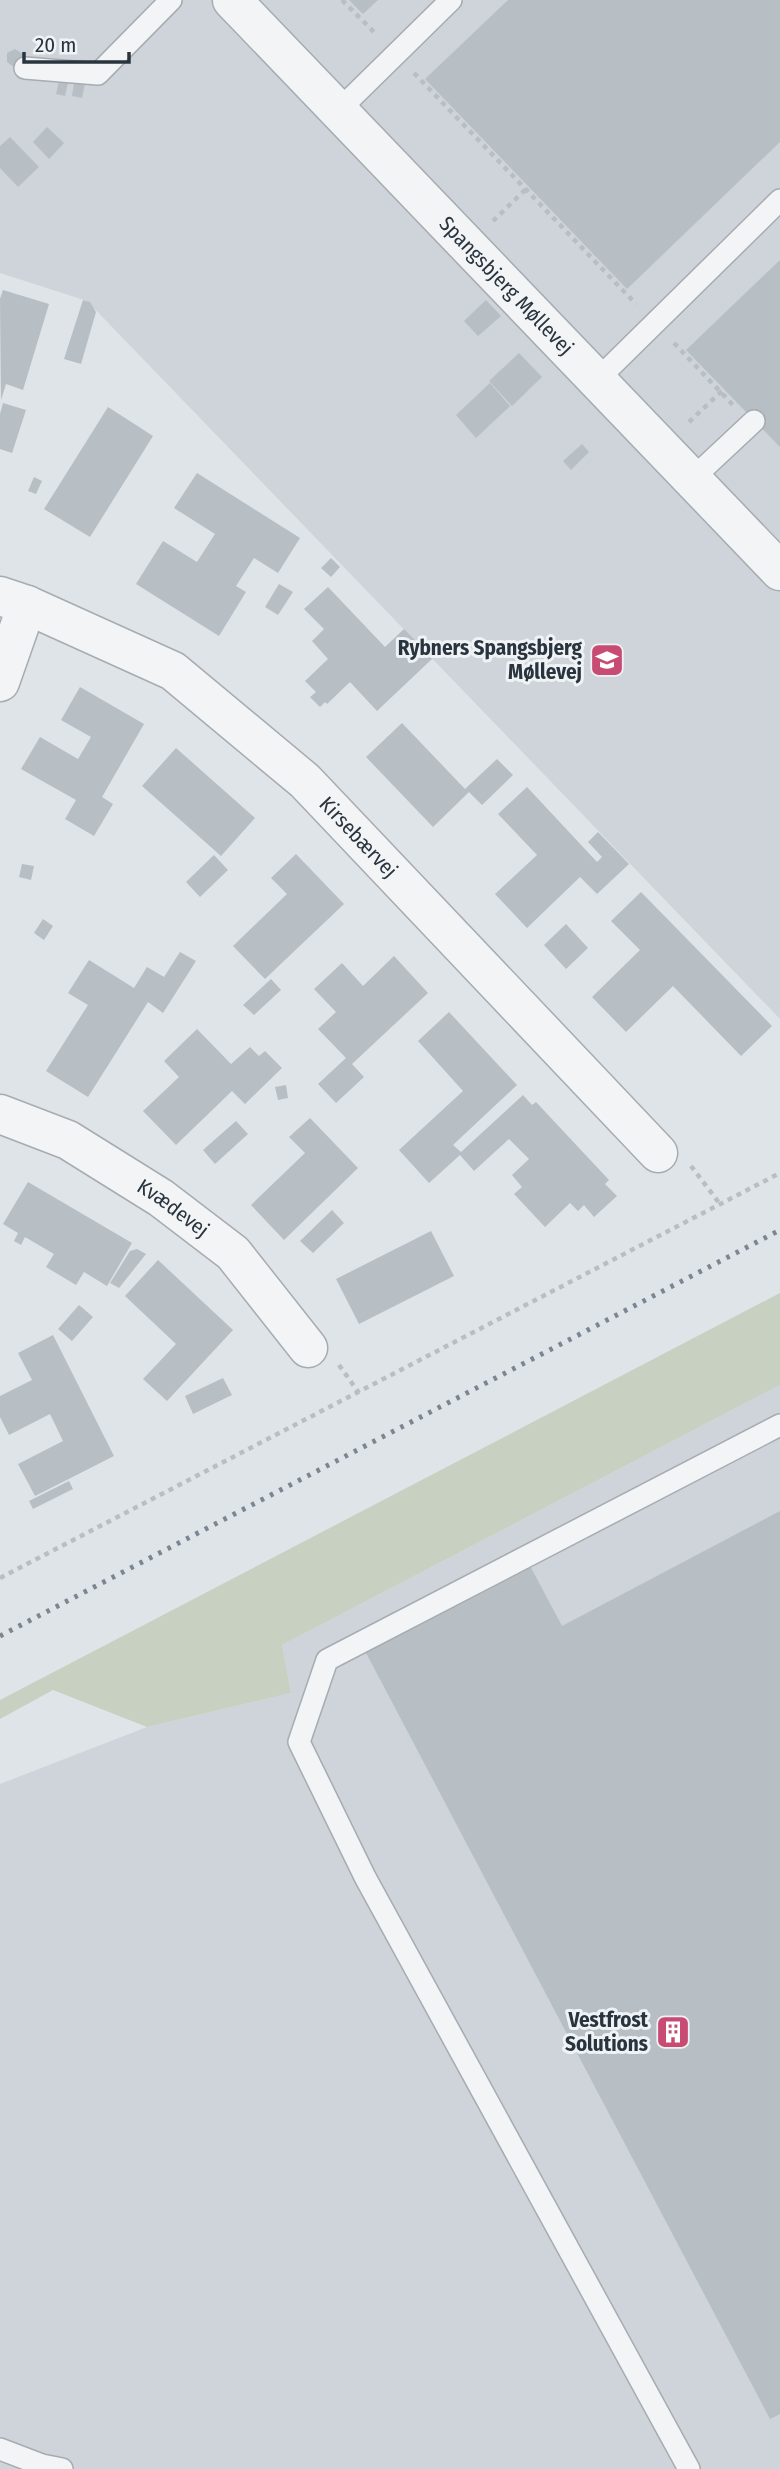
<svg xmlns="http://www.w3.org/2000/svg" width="780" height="2469" font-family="'Fira Sans Condensed',sans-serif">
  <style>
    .built { fill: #ced4da }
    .green { fill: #c8d1c1 }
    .building { fill: #b7bec4 }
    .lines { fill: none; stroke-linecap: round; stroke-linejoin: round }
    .service-casing { stroke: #a5acb2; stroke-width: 24 }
    .minor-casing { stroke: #a5acb2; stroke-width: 41 }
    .path { stroke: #babec2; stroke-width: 4.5; stroke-dasharray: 5 5; stroke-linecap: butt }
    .service { stroke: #f2f4f6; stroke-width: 21 }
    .minor { stroke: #f2f4f6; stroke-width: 38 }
    .rail { stroke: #7a8691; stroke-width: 5; stroke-dasharray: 3.5 7; stroke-linecap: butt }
    .labels { text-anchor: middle; stroke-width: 6; stroke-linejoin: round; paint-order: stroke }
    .street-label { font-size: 21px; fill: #29343e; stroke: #eff3f5 }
    .poi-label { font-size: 21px; font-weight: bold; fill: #29343e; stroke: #eff3f5; text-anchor: end }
  </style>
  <rect width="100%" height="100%" fill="#dfe4e8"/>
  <path class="built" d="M0 0H780V1019L87 301 0 273Z
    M780 1385V2469H0V1784L147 1727 291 1693 282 1645Z"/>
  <path class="green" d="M780 1293V1385L282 1645 291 1693 147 1727 53 1690 0 1719V1700Z"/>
  <path class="building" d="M349 0H378L363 14Z
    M508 0H780V142L627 289 425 79Z
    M15 49 23 54 22 63 14 67 7 62V53Z
    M60 77 69 79 65 96 56 94Z
    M74 83 85 84 82 98 72 96Z
    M47 127 64 143 49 159 33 142Z
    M10 137 39 167 18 187 0 168V146Z
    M780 260V447L686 350Z
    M3 290 49 304 23 390 6 384 1 400 0 299Z
    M83 300 90 302 96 312 81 364 64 359Z
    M486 300 501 316 478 336 464 321Z
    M519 353 542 377 512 406 489 381Z
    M490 383 510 406 476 438 456 415Z
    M3 403 26 410 12 453 0 449V414Z
    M108 407 153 436 90 537 44 509Z
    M582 444 589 452 571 470 563 461Z
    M197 473 300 538 278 573 254 558 236 586 246 592 219 636 136 584 163 541 197 562 215 534 174 508Z
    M34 477 42 481 36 494 28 491Z
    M331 558 340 567 331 577 321 568Z
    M279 584 293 592 278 615 265 607Z
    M328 587 385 647 404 629 433 658 377 711 350 682 327 704 325 702 320 707 310 697 316 692 305 681 328 659 312 641 324 629 304 609Z
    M80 687 144 724 102 797 113 804 94 836 65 819 76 800 21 769 40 737 78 759 91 737 61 720Z
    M402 723 465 789 497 759 513 775 482 805 469 792 433 827 366 757Z
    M176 748 255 818 221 856 142 786Z
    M527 787 597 862 602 857 588 842 598 832 629 864 597 894 580 877 527 928 495 894 537 855 498 814Z
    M296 854 344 904 265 979 233 946 287 894 271 878Z
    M214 855 228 870 200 897 186 882Z
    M22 864 34 866 31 880 19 877Z
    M641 892 772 1026 741 1056 673 986 626 1032 592 997 640 950 611 921Z
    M43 919 53 926 44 940 34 933Z
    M566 924 588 948 566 969 544 945Z
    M180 952 196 961 163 1013 148 1002 88 1097 46 1071 88 1005 68 993 89 960 134 988 147 967 164 977Z
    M394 956 428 993 352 1064 364 1077 336 1103 318 1084 346 1058 318 1029 336 1012 314 989 342 963 363 986Z
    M271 979 281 990 254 1015 243 1005Z
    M449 1012 517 1085 453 1145 461 1152 523 1095 532 1105 536 1102 609 1180 605 1184 617 1196 594 1217 584 1205 578 1211 570 1203 545 1227 514 1194 522 1187 512 1175 529 1159 509 1139 474 1171 460 1155 429 1183 399 1150 463 1091 418 1041Z
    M197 1029 231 1064 250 1047 259 1056 265 1051 282 1068 245 1104 232 1091 176 1145 143 1111 179 1077 164 1061Z
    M286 1085 288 1098 278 1100 275 1087Z
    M310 1118 358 1168 284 1240 251 1205 305 1153 289 1137Z
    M236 1121 248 1134 215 1164 203 1150Z
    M28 1182 132 1243 107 1286 84 1272 76 1285 46 1267 54 1254 25 1237 21 1245 14 1241 18 1233 3 1224Z
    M332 1210 344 1223 313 1253 300 1241Z
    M431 1231 454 1276 359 1324 336 1279Z
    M137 1249 146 1254 119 1288 110 1283 130 1251Z
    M158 1260 233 1330 167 1401 143 1379 176 1344 125 1296Z
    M79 1305 93 1317 72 1341 58 1329Z
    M53 1335 114 1456 35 1496 18 1464 63 1441 50 1414 9 1435 0 1417V1396L32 1380 18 1353Z
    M223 1378 232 1395 193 1414 185 1396Z
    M69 1481 73 1489 33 1509 29 1501Z
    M780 1511V2414L770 2419 364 1649 528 1562 562 1626Z"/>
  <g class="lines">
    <g class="service-casing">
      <path id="service" d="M25 68 98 74 171 0
        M338 111 451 0
        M597 380 780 200
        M692 479 754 421
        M0 2449 42 2465 62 2469
        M689 2469 365 1877 299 1742 327 1660 780 1425"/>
    </g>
    <g class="minor-casing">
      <g id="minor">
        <path id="s1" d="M232 0 780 571"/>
        <path id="s2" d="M0 596 27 605 173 671 305 781 658 1153"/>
        <path d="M0 682 27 605"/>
        <path id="s3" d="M0 1114 68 1140 161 1198 233 1253 308 1348"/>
      </g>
    </g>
    <path class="path" d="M342 0 376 34
      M414 73 636 304
      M493 221 528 187
      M674 343 733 405
      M689 422 724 389
      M691 1166 720 1204
      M339 1365 359 1393
      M0 1578 780 1173"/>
    <use href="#service" class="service"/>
    <use href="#minor" class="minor"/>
    <path class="rail" d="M0 1636 780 1230"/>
  </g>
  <defs>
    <g id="school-square" transform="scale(1.75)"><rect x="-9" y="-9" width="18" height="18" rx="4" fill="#c74b73" stroke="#eff3f5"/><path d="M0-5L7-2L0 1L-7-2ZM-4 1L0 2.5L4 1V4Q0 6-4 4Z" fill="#fff"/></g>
    <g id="building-square" transform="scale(1.75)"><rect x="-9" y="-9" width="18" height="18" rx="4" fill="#c74b73" stroke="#eff3f5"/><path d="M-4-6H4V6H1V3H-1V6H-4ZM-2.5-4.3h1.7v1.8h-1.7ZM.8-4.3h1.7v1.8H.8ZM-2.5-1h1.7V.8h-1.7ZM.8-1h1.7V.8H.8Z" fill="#fff"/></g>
  </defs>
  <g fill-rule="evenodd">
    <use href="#school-square" x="607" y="660"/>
    <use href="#building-square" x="673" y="2032"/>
  </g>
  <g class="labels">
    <g class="street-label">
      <text dy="7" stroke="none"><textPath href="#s1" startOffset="396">Spangsbjerg Møllevej</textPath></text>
      <text dy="7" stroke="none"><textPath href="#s2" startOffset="438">Kirsebærvej</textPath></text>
      <text dy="7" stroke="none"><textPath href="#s3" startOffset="198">Kvædevej</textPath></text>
    </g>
    <g class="poi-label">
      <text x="582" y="655">Rybners Spangsbjerg<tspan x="582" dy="24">Møllevej</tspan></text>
      <text x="648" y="2027">Vestfrost<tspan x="648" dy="24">Solutions</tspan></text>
    </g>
  </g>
  <path d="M24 52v10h105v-10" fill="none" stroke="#29343e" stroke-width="3.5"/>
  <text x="35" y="52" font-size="21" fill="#29343e" stroke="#eff3f5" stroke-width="5" paint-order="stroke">20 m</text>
</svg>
